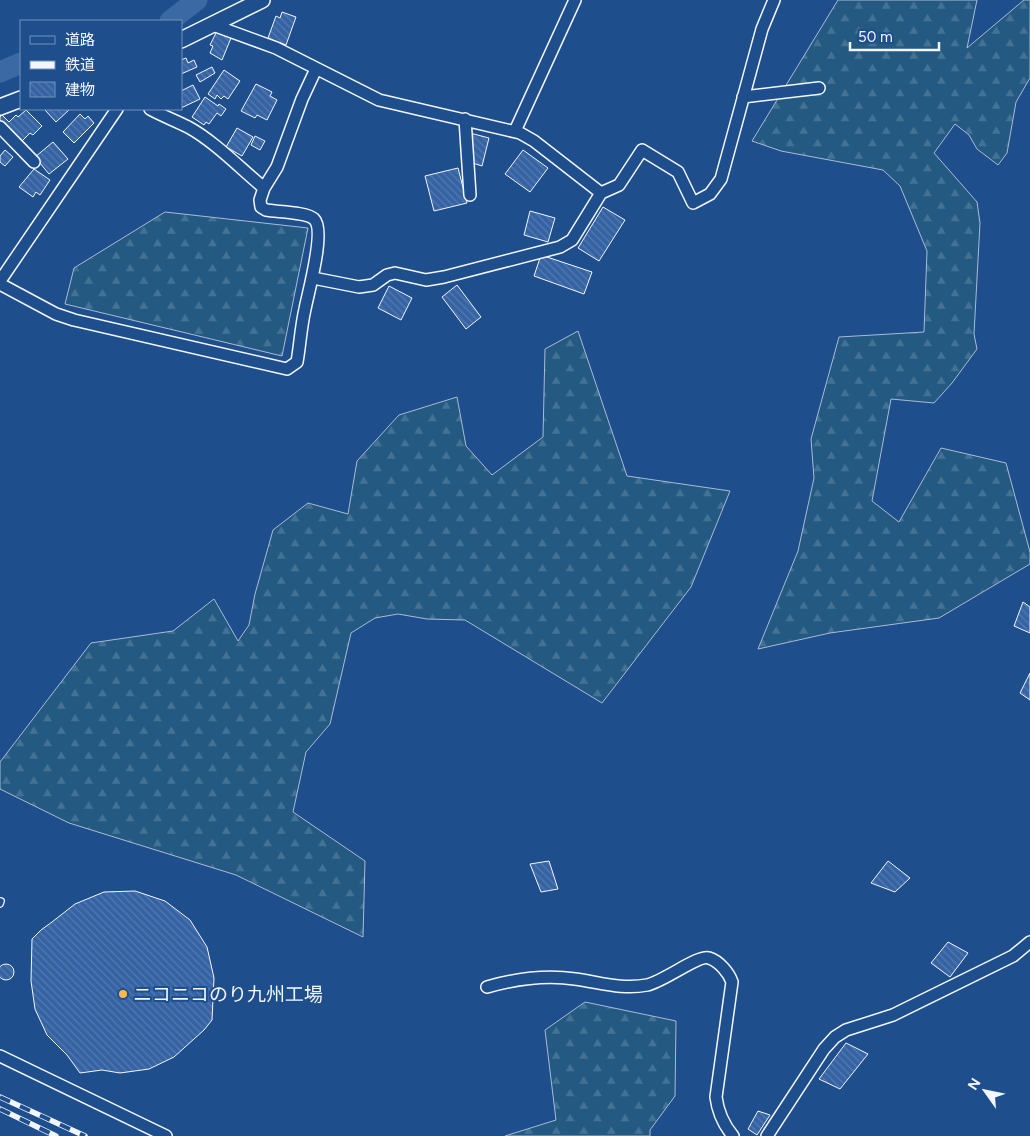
<svg xmlns="http://www.w3.org/2000/svg" width="1030" height="1136" font-family="Figtree,'Noto Sans JP',sans-serif">
  <style>
    .forest { fill: url(#forest-firs); stroke: #a8bbd7 }
    .lines { fill: none; stroke-linecap: round; stroke-linejoin: round }
    .river { stroke: #3b69a3; stroke-width: 21 }
    .building { fill: url(#building-back-hatch); stroke: #f2f6ff }
    .lane-casing { stroke: #f2f6ff; stroke-width: 8 }
    .street-casing { stroke: #f2f6ff; stroke-width: 14 }
    .secondary-casing { stroke: #f2f6ff; stroke-width: 18 }
    .lane { stroke: #1f4e8c; stroke-width: 5.5 }
    .street { stroke: #1f4e8c; stroke-width: 11 }
    .secondary { stroke: #1f4e8c; stroke-width: 15 }
    .rail-casing { stroke: #f2f6ff; stroke-width: 5.5 }
    .rail { stroke: #1f4e8c; stroke-width: 4; stroke-dasharray: 11; stroke-linecap: butt }
    .poi-dot { fill: #ffb74d; stroke: #1f4e8c; stroke-width: 2 }
    .labels { text-anchor: middle; stroke-width: 4; stroke-linejoin: round; paint-order: stroke }
    .poi-label { font-size: 19px; fill: #f2f6ff; stroke: #1f4e8c; text-anchor: start }
  </style>
  <defs>
    <pattern id="forest-firs" width="22" height="20" patternUnits="userSpaceOnUse" patternTransform="scale(1.25)"><rect width="22" height="20" fill="#245a82"/><path d="M5 1l3.5 6h-7zM16 11l3.5 6h-7z" fill="#447295"/></pattern>
    <pattern id="building-back-hatch" width="6" height="6" patternUnits="userSpaceOnUse" patternTransform="scale(1.25)"><rect width="6" height="6" fill="#3563a3"/><path d="M-1 5l2 2M0 0l6 6M5-1l2 2" fill="none" stroke="#537ab1"/></pattern>
  </defs>
  <rect width="100%" height="100%" fill="#1f4e8c"/>
  <path class="forest" d="M838 0H977L967 48 1024 0H1030V78L1016 102 1007 153 998 165 977 149 969 135 955 124 934 153 977 202 980 223 974 334 977 349 952 383 934 403 891 399 872 501 899 522 941 448 1006 463 1030 552V564L939 618 830 633 758 649 798 551 814 478 811 439 839 337 924 332 927 251 900 186 883 170 781 151 752 141Z
    M165 212 308 228 282 356 65 304 74 268Z
    M578 331 627 476 730 491 691 587 602 703 465 620 427 619 398 614 375 618 351 633 330 724 306 752 293 812 365 861 363 937 236 875 69 823 0 789V762L91 643 173 631 214 599 238 641 249 625 255 594 273 530 308 503 348 514 357 461 399 415 457 397 466 446 492 475 543 437 545 349Z
    M585 1002 676 1021 675 1096 650 1130V1136H505L556 1120 545 1030Z"/>
  <g class="lines">
    <path class="river" d="M170 21 197 0
      M0 72 21 63"/>
  </g>
  <path class="building" d="M282 12 296 17 286 45 268 38 276 16 280 18Z
    M217 31 231 38 222 60 210 53 213 46 210 45Z
    M186 58 188 63 194 60 197 67 181 74V60Z
    M212 67 215 73 200 82 196 75Z
    M224 70 240 81 228 99 224 96 221 99 217 95 215 99 208 94Z
    M256 84 272 92 270 96 277 100 267 120 257 115 255 118 241 111Z
    M193 85 200 99 181 108V91Z
    M205 97 218 106 219 104 226 109 221 116 217 113 209 124 206 122 204 125 192 117Z
    M47 109H70L56 122 45 110Z
    M26 110 42 126 33 135 30 133 21 142 0 123V117L2 115 9 122 16 115 18 117Z
    M80 114 85 119 88 116 94 123 74 143 63 132Z
    M237 128 253 137 242 156 226 147Z
    M470 133 489 138 482 166 463 160Z
    M255 136 265 141 260 150 251 145Z
    M53 142 68 159 49 174 35 157Z
    M5 150 13 157 5 166 0 162V156Z
    M523 150 548 168 530 192 505 174Z
    M458 168 467 203 434 211 425 176Z
    M34 169 50 180 40 195 36 192 33 197 19 187Z
    M603 207 625 220 599 261 578 248Z
    M530 211 555 218 548 242 524 235Z
    M541 255 592 272 584 294 534 276Z
    M457 285 481 317 466 329 442 297Z
    M389 286 412 298 401 320 378 308Z
    M1023 602 1030 607V633L1014 626Z
    M1030 673V700L1020 693Z
    M549 861 558 889 541 892 530 864Z
    M888 861 910 878 895 892 871 883Z
    M135 891 165 901 190 920 207 947 214 978 212 1020 204 1030 174 1057 149 1069 120 1073 102 1070 80 1073 67 1055 47 1035 35 1009 31 981 32 939 41 930 52 922 75 904 104 892Z
    M948 942 968 953 950 977 931 963Z
    M-2 972a8 8 0 1 1 16 0a8 8 0 1 1-16 0Z
    M846 1043 868 1054 840 1089 819 1079Z
    M758 1111 770 1115 757 1135 748 1129Z"/>
  <g class="lines">
    <g class="lane-casing">
      <path id="lane" d="M0 904 1 901"/>
    </g>
    <g class="street-casing">
      <path id="street" d="M213 25 276 48 379 100 520 133 534 141 601 193
        M743 97 819 88
        M150 109C163 116 176 121 188 127 214 141 241 169 264 188
        M465 119 470 195
        M0 127 34 162
        M515 131 575 0
        M313 278 359 287 373 285 387 275 395 273 426 280 444 277 560 247 572 240 601 193 619 185 642 150 678 172 693 203 710 194 721 179 762 29 774 0
        M0 281 117 109
        M0 284 56 314 74 320 287 369 297 362C300 345 301 326 305 309 308 293 326 230 314 219 307 212 277 212 266 210L261 207 260 200 264 188 277 167 302 99 316 69
        M487 987C515 979 547 975 575 979 599 982 622 990 647 985 663 982 699 954 709 958 719 961 729 973 732 982L716 1097C718 1113 723 1124 733 1136
        M0 1056 166 1136
        M767 1136 824 1049 835 1037 846 1030 893 1015 1013 956 1030 942"/>
    </g>
    <g class="secondary-casing">
      <path id="secondary" d="M181 40 262 0
        M0 107 21 99"/>
    </g>
    <use href="#lane" class="lane"/>
    <use href="#street" class="street"/>
    <use href="#secondary" class="secondary"/>
    <g class="rail-casing">
      <path id="rail" d="M0 1097 85 1136
        M0 1109 56 1136"/>
    </g>
    <use href="#rail" class="rail"/>
  </g>
  <circle class="poi-dot" cx="123" cy="994" r="5"/>
  <g class="labels">
    <g class="poi-label">
      <text x="133" y="1001">ニコニコのり九州工場</text>
    </g>
  </g>
  <rect x="20" y="20" width="162" height="90" fill="#1f4e8c" stroke="#7391ba"/>
  <rect x="30" y="36" width="25" height="8" fill="#1f4e8c" stroke="#7391ba"/>
  <text x="65" y="45" font-size="15" fill="#f2f6ff">道路</text>
  <rect x="30" y="61" width="25" height="8" fill="#f2f6ff" stroke="#7391ba"/>
  <text x="65" y="70" font-size="15" fill="#f2f6ff">鉄道</text>
  <rect x="30" y="82" width="25" height="15" fill="url(#building-back-hatch)" stroke="#7391ba"/>
  <text x="65" y="95" font-size="15" fill="#f2f6ff">建物</text>
  <g transform="translate(985 1091) rotate(303)" stroke="#1f4e8c" stroke-width="4" paint-order="stroke">
  <path d="M0-4L9 19L0 12L-9 19Z" fill="#f2f6ff"/>
  <text y="-8" font-size="14" font-weight="bold" text-anchor="middle" fill="#f2f6ff">N</text>
  </g>
  <path d="M850 42v8h89v-8" fill="none" stroke="#f2f6ff" stroke-width="2.5"/>
  <text x="858" y="42" font-size="15" fill="#f2f6ff" stroke="#1f4e8c" stroke-width="4" paint-order="stroke">50 m</text>
</svg>
